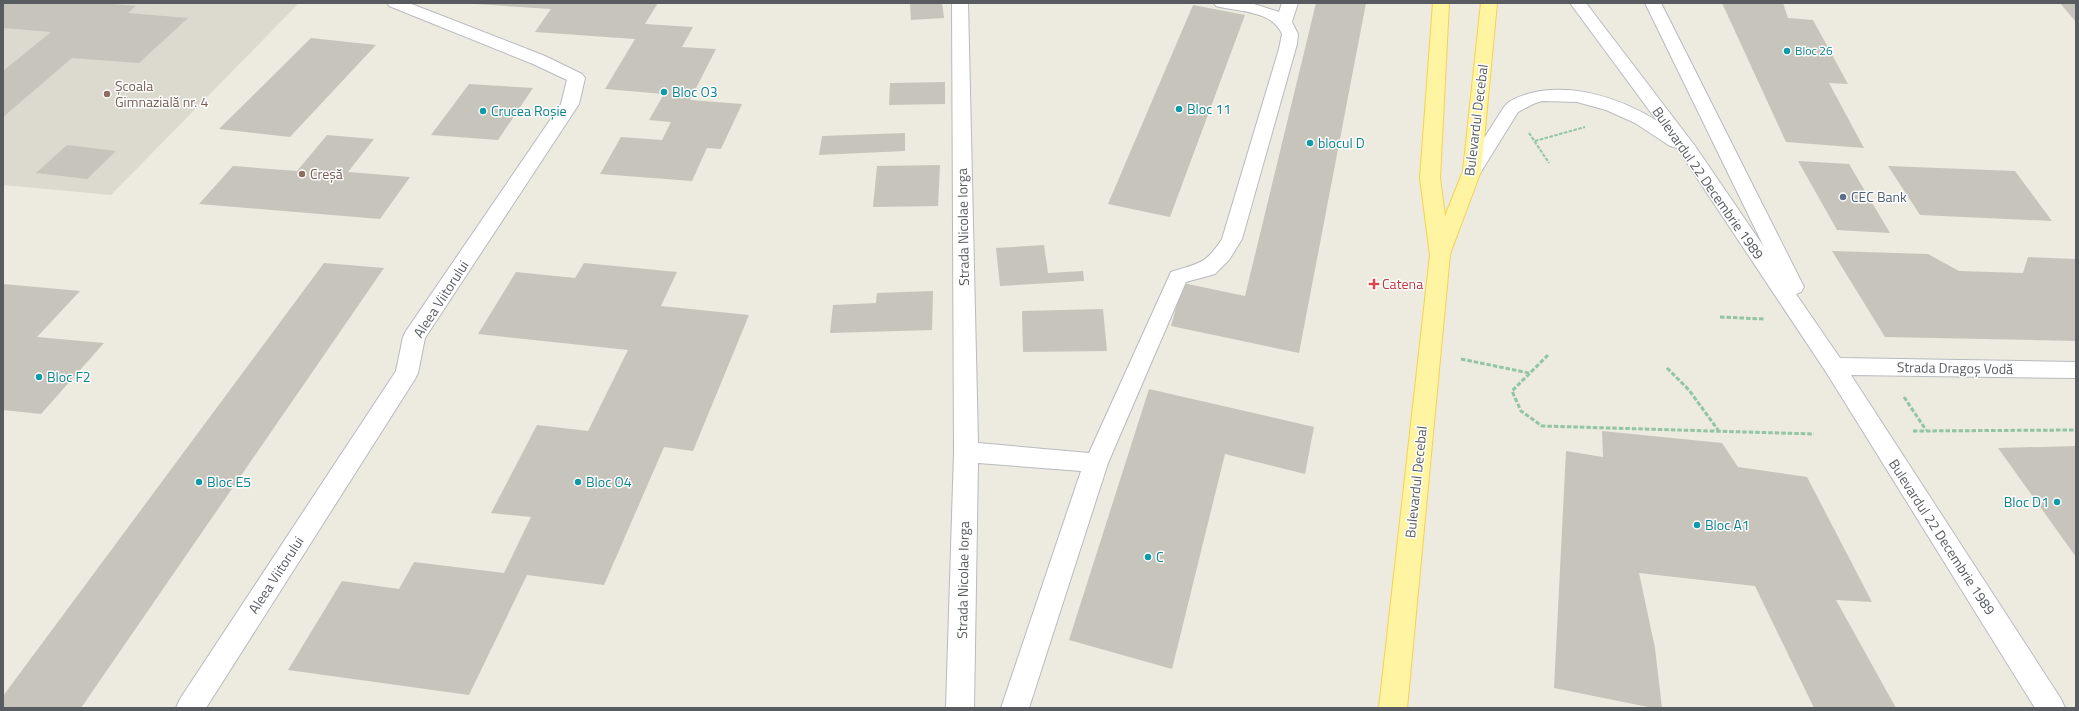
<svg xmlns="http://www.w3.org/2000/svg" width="2079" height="711" font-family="'Titillium Web',sans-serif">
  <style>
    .education { fill: #dcd9ce }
    .building { fill: #c7c4bc }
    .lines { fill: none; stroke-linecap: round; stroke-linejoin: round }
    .minor-casing { stroke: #b7babf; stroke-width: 2 }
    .major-casing { stroke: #f9d14b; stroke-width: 2 }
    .path-far1 { stroke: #91c5a3; stroke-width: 2; stroke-dasharray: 3.5 1.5; stroke-linecap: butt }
    .path { stroke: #91c5a3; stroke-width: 3; stroke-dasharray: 4.5 2; stroke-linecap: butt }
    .minor { fill: #fff; fill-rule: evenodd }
    .major { fill: #fff4a2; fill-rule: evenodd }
    .culture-dot { fill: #0f9aa8; stroke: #fff; stroke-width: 1.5 }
    .education-dot { fill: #8d6e63; stroke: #fff; stroke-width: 1.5 }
    .service-dot { fill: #5c6f8a; stroke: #fff; stroke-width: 1.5 }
    .health-dot { fill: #e0444e; stroke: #fff; stroke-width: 1.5 }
    .labels { text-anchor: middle; stroke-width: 3; stroke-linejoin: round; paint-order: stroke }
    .far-culture-label { font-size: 12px; fill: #0d838f; stroke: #fff; text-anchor: start }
    .education-label { font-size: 14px; fill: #785e54; stroke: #fff; text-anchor: start }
    .culture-label { font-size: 14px; fill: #0d838f; stroke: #fff; text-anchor: start }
    .street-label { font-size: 14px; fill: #585c61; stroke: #fff }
    .service-label { font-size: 14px; fill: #4e5e75; stroke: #fff; text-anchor: start }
    .health-label { font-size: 14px; fill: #be3a42; stroke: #fff; text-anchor: start }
  </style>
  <rect width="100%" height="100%" fill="#edeadf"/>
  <path class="education" d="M3 3H299L111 195 3 185Z"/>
  <path class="building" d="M3 3H101L136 6 128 13 188 18 139 63 72 58 3 117V71L51 32 3 28Z
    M476 3H658L645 24 693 27 682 47 716 49 690 100 742 104 721 149 707 148 692 181 600 174 621 137 662 140 671 122 649 120 664 94 605 89 635 39 535 32 551 9 475 4Z
    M910 3H942L944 18 911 20Z
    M1316 3H1366L1299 353 1171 326 1183 283 1245 296Z
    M1722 3H1783L1788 18 1813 20 1848 84 1829 83 1864 148 1786 142Z
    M2060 3H2076V22Z
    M1193 5 1245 15 1170 217 1108 204Z
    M311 38 376 45 290 137 219 129Z
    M945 82V104L889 105 890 83Z
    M469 84 533 88 498 140 431 135Z
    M905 133V151L819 155 822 136Z
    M327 135 374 139 348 172 410 177 380 219 199 204 233 166 297 171Z
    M67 145 116 151 87 179 36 173Z
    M1798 161 1849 164 1890 233 1837 230Z
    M940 165 938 206 873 207 877 166Z
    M1888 166 2015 171 2052 221 1920 215Z
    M1044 245 1048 273 1083 271 1084 281 1000 286 996 248Z
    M1832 251 1928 254 1959 271 2023 273 2028 257 2076 259V341L1885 337Z
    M324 263 384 268 81 708H3V696Z
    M584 263 677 272 661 306 749 315 693 451 664 447 604 585 527 575 469 695 288 670 342 581 399 589 414 562 504 573 531 517 491 513 537 425 588 431 628 350 478 334 516 272 575 278Z
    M3 284 80 291 37 337 104 343 41 414 3 410Z
    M933 291 932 330 830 333 833 305 876 303 877 293Z
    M1103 309 1107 351 1023 352 1022 311Z
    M1149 389 1314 427 1305 474 1225 454 1172 669 1069 640Z
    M1602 431 1722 443 1738 467 1807 477 1872 602 1836 600 1896 708H1814L1755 586 1639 573 1655 648 1662 708H1653L1554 688 1566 451 1603 457Z
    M2076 446V557L1998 448Z"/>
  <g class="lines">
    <g class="minor-casing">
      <path id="minor" d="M387 3H409L545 56 582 74 585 78 579 104 425 338 418 373 415 379 206 708H176L180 699 396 371 403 337 406 331 561 104 567 80 533 64 389 6Z
        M952 3H968L978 443 1089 453 1171 272C1199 263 1205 265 1222 239L1279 49 1282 34C1272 10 1238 12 1216 6L1214 3H1251L1279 12 1282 3H1298L1292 22 1298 34 1297 44 1242 239 1229 260 1215 274 1186 282 1108 463 1029 708H1001L1081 471 978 463 974 708H946L954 452Z
        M1570 3H1586L1695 146 1764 247 1645 3H1661L1804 287 1801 292 1796 294 1840 358 2076 362V378L1851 375 2061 699 2065 708H2035L1826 372 1677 148 1670 146 1635 123 1606 110 1577 102 1542 101 1533 104 1518 112 1479 175 1472 177 1465 175 1463 171 1504 107C1510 99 1521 96 1531 93 1572 83 1621 98 1657 121Z"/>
    </g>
    <g class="major-casing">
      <path id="major" d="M1433 3H1449L1440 178 1445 216 1463 171 1481 3H1497L1481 171 1450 254 1407 708H1379L1430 255 1420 178Z"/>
    </g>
    <path class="path-far1" d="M1529 133 1549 163
      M1535 141 1585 127"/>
    <path class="path" d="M1720 317 1764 319
      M1548 355 1512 391 1521 411 1542 426 1814 434
      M1461 359 1529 373
      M1667 368 1689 390 1718 430
      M1904 397 1926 430
      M1913 431 2076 430"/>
    <use href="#minor" class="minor"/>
    <use href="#major" class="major"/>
  </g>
  <g class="culture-dot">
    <circle cx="1787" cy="51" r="4"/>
    <circle cx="664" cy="92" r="4"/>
    <circle cx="1179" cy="109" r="4"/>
    <circle cx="483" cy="111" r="4"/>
    <circle cx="1310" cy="143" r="4"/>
    <circle cx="39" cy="377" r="4"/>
    <circle cx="199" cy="482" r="4"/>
    <circle cx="578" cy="482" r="4"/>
    <circle cx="2057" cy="502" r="4"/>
    <circle cx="1697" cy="525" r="4"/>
    <circle cx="1148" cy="557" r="4"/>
  </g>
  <g class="education-dot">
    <circle cx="107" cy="94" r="4"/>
    <circle cx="302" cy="174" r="4"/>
  </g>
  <circle class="service-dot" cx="1843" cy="197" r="4"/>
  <path class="health-dot" d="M1372 278h4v4h4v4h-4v4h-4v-4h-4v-4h4z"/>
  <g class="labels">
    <g class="far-culture-label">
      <text x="1795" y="55">Bloc 26</text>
    </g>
    <g class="education-label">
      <text x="115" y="91">Școala<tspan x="115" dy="16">Gimnazială nr. 4</tspan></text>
      <text x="310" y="179">Creșă</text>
    </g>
    <g class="culture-label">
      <text x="672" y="97">Bloc O3</text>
      <text x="1187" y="114">Bloc 11</text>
      <text x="491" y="116">Crucea Roșie</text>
      <text x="1318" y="148">blocul D</text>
      <text x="47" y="382">Bloc F2</text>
      <text x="207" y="487">Bloc E5</text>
      <text x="586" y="487">Bloc O4</text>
      <text x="2049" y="507" text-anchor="end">Bloc D1</text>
      <text x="1705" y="530">Bloc A1</text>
      <text x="1156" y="562">C</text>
    </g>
    <g class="street-label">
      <text transform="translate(1476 120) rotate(-83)" y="5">Bulevardul Decebal</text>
      <text transform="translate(1708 183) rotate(55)" y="5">Bulevardul 22 Decembrie 1989</text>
      <text transform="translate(963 227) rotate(-91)" y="5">Strada Nicolae Iorga</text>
      <text transform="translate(441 299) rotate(-57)" y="5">Aleea Viitorului</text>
      <text transform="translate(1955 368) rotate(1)" y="5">Strada Dragoș Vodă</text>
      <text transform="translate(1416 482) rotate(-84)" y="5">Bulevardul Decebal</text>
      <text transform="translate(1942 537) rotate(57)" y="5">Bulevardul 22 Decembrie 1989</text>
      <text transform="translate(276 575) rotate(-57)" y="5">Aleea Viitorului</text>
      <text transform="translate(963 580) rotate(-89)" y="5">Strada Nicolae Iorga</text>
    </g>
    <g class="service-label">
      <text x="1851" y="202">CEC Bank</text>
    </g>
    <g class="health-label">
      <text x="1382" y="289">Catena</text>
    </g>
  </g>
  <rect width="2079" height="711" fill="none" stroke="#585c61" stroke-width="8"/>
</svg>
